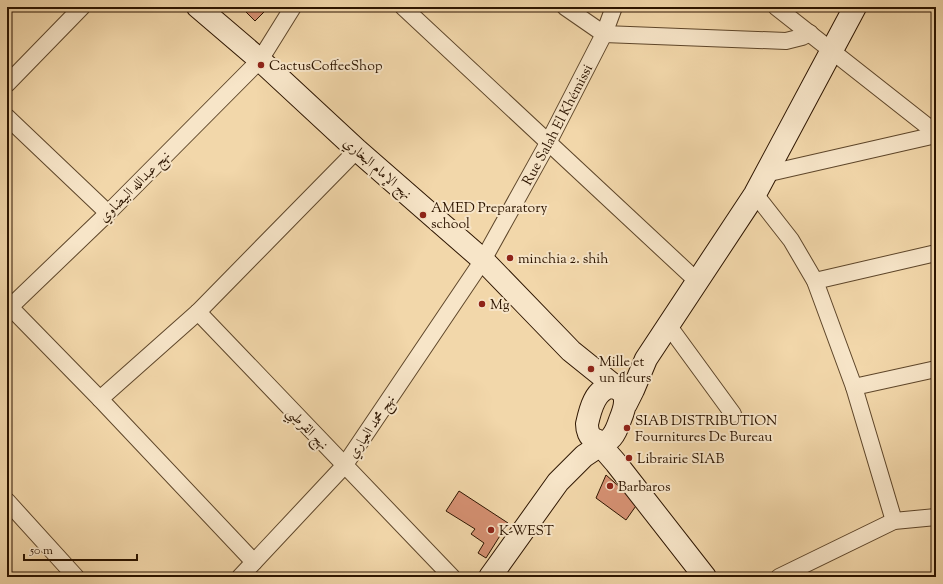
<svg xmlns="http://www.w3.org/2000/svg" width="943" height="584" font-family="'Sorts Mill Goudy',Amiri,serif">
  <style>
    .building { fill: #d69173; stroke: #2d1500 }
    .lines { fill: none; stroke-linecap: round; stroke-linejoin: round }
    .street-casing { stroke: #5e462a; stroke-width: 18 }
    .secondary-casing { stroke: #2d1500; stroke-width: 24 }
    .street { stroke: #f7e5c8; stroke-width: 16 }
    .secondary { stroke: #f7e5c8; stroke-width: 22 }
    .poi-dot { fill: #8f2418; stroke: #f7e5c8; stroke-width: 1.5 }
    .labels { text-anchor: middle; stroke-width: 4; stroke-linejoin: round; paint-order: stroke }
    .poi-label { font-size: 14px; fill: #2d1500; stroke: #f7e5c8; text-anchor: start }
    .street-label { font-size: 14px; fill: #2d1500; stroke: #f7e5c8 }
  </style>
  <rect width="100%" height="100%" fill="#f2d7aa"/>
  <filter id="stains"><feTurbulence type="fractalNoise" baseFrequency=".005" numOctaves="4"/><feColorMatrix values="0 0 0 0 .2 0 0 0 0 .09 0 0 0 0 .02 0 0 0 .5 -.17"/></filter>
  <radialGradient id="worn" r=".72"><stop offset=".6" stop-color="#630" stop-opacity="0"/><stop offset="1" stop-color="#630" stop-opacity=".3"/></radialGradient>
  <path class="building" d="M241 7H269L255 21Z
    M606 475 638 503 626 520 596 498Z
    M459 491 508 523 486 558 478 553 484 543 471 534 475 529 446 511Z"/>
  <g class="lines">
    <g class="street-casing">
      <g id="street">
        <path d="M403 7 697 281"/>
        <path d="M565 7 604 34 786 41 802 37 810 33"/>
        <path d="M776 7 936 133"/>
        <path d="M7 84 82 7"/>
        <path d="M7 117 108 213"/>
        <path d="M765 174 936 135"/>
        <path d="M755 194 791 240 815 281 854 387 894 521"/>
        <path d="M815 281 936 253"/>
        <path d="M10 307 100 399 254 562"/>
        <path d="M7 310 108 213 260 60 293 7"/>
        <path d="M198 312 452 577"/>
        <path d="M668 325 733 414"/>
        <path d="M854 387 936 369"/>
        <path d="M100 399 198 312 357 150"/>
        <path d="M7 501 76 577"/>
        <path id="s1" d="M240 577 344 466 483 260 548 143 604 34 614 7"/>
        <path d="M779 577 894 521 936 517"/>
      </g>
    </g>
    <g class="secondary-casing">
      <path id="secondary" d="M198 7 260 60 357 150 483 260 571 351 617 388
        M612 387C631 391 625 408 620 420 616 432 610 447 595 440 589 437 587 430 587 424 590 410 595 388 612 387Z
        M626 404 633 390 646 359 755 194 855 7
        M596 440 616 463 705 577
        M490 577 558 482 584 456 605 442"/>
    </g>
    <use href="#street" class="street"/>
    <use href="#secondary" class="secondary"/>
  </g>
  <g class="poi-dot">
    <circle cx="261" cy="65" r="4"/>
    <circle cx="423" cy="215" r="4"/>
    <circle cx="510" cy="258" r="4"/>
    <circle cx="482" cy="304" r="4"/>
    <circle cx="591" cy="369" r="4"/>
    <circle cx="627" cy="428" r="4"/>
    <circle cx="629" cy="458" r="4"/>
    <circle cx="610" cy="486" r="4"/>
    <circle cx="491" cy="530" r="4"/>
  </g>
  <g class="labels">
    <g class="poi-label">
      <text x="269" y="70">CactusCoffeeShop</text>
      <text x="431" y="212">AMED Preparatory<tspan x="431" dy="16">school</tspan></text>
      <text x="518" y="263">minchia 2. shih</text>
      <text x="490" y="309">Mg</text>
      <text x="599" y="366">Mille et<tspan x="599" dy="16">un fleurs</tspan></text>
      <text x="635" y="425">SIAB DISTRIBUTION<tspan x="635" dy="16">Fournitures De Bureau</tspan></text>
      <text x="637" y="463">Librairie SIAB</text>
      <text x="618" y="491">Barbaros</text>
      <text x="499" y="535">K-WEST</text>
    </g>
    <g class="street-label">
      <text dy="5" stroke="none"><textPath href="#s1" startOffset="555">Rue Salah El Khémissi</textPath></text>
      <text transform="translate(378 168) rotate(41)" y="5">نهج الإمام البخاري</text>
      <text transform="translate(134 186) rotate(-45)" y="5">نهج عبدالله البيضاوي</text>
      <text transform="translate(371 426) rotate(-56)" y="5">نهج محمد العياري</text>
      <text transform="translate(308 428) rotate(46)" y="5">نهج القرطبي</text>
    </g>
  </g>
  <rect width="943" height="584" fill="none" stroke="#f2d7aa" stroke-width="24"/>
  <rect x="8" y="8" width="927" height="568" fill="none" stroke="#2d1500" stroke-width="2"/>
  <rect x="12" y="12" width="919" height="560" fill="none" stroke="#2d1500"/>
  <path d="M24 554v6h113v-6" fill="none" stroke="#2d1500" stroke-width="2"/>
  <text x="30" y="554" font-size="12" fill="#2d1500" stroke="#f7e5c8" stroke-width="3" paint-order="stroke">50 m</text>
  <rect width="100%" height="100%" filter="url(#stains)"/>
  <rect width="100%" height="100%" fill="url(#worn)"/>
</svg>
